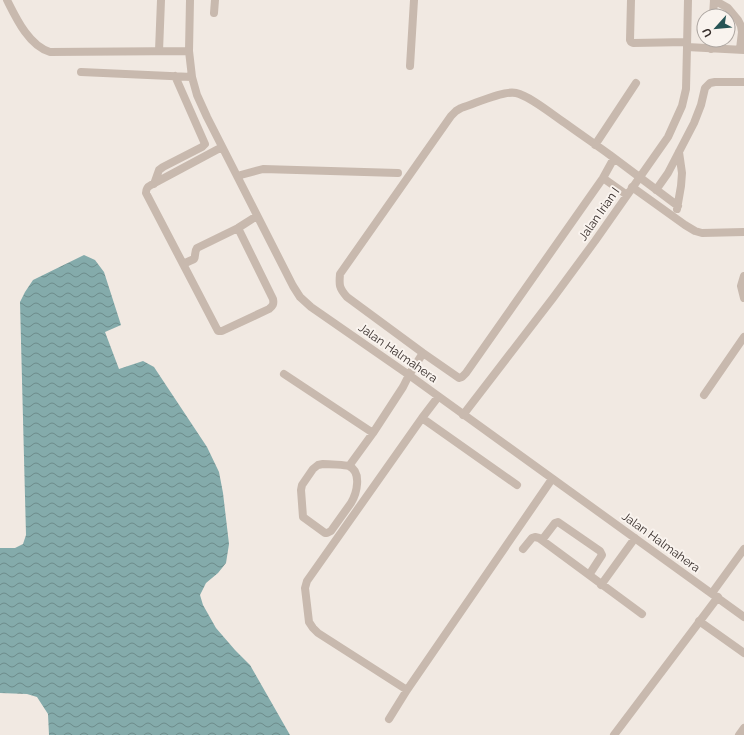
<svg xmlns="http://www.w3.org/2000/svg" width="744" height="735" font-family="Raleway,sans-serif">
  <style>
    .water { fill: url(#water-waves) }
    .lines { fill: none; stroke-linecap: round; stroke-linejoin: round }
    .minor { stroke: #c8b9ae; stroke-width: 8 }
    .labels { text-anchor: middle; stroke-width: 4; stroke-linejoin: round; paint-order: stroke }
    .street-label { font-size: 12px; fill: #382f2c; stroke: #f9f3ee }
  </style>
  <defs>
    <pattern id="water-waves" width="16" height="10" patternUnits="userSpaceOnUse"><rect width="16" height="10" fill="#84abab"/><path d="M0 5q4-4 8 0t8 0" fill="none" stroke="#6d8c8b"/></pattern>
  </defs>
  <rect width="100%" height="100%" fill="#f1e9e2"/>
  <path class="water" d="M84 255 95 260 104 272 121 325 105 332 119 369 143 361 154 367 207 447 219 472 223 493 229 544 226 563 218 573 206 583 200 595 203 605 216 628 235 650 250 665 290 735H49L48 714 37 697 27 694 0 693V548H15L23 544 26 535 20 302 25 292 33 280Z"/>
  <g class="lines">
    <path class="minor" d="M7 0C16 18 29 46 50 52L189 51
      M190 0 189 51 192 77 197 95 207 117 293 286 300 297 311 307 409 375 744 617
      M631 0 630 40 631 42 633 43 687 42
      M714 0 728 8 738 20 741 26 742 32 740 49
      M214 13 215 0
      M713 16 714 0
      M687 47 744 50
      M711 49V40
      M159 51 161 0
      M410 66 414 0
      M81 72 192 77
      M595 145 636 83
      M222 147 151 185C147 187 146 189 146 193L218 331H222L269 309C273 306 274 304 273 299L238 228
      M614 158 603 178 466 373 462 377 459 378 423 353 347 297C339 288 339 285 340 274L451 116 456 111 461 108C475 104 503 90 516 93 530 96 553 115 565 123 580 134 595 144 610 155 633 172 655 189 678 206
      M237 176 263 169 398 173
      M603 178 627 195
      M154 184 159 170 163 167 202 147 205 144 175 76
      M632 187 685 225 695 231 702 233 744 232
      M656 190 668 173 694 123 701 105 705 88 710 83 715 82H744
      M677 209 681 186 682 173 679 152
      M183 264 194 259C196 256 194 252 197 248L238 228 257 216
      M744 276 741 286 744 298
      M284 374 373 433 403 387 409 375 423 353
      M704 395 744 337
      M463 415 553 298 595 241 668 137 682 106 686 89 687 47 688 0
      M422 418 517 485
      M323 464C329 464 345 465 349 466 362 472 357 493 351 503L331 531 327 533H325L303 517 301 490 302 485 313 469 318 465Z
      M349 466 373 433
      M542 540 555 523 558 522 600 551 602 555 589 575
      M523 549 532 538 535 537 539 538 642 614
      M601 585 635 538
      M712 593 744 549
      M699 621 744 653
      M407 690 318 633 313 628 309 622 305 588 307 581 422 418 438 397
      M389 719 407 690 552 479
      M614 735 718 597
      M739 735 744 728"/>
  </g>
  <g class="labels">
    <g class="street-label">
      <text transform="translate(599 214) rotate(-55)" y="4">Jalan Irian I</text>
      <text transform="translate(398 353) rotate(35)" y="4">Jalan Halmahera</text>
      <text transform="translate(661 542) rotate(36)" y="4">Jalan Halmahera</text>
    </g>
  </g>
  <g transform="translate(716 28) rotate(243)"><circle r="19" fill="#f9f3ee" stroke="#aca5a0"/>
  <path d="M0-3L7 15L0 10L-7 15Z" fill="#265455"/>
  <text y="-6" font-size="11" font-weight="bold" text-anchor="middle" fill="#382f2c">U</text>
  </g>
</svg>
